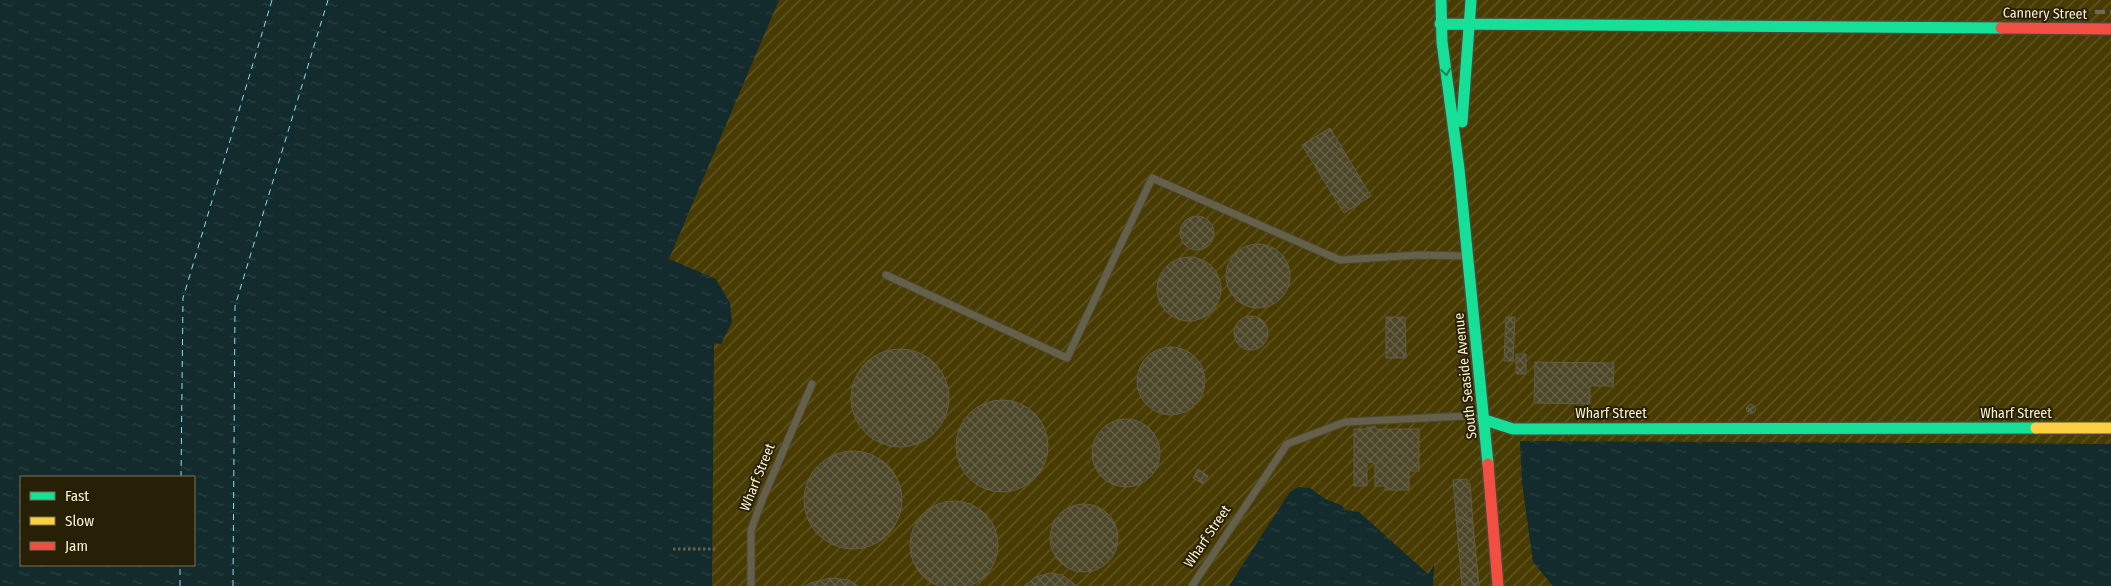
<svg xmlns="http://www.w3.org/2000/svg" width="2111" height="586" font-family="'Fira Sans Condensed',sans-serif">
  <style>
    .industrial { fill: url(#industrial-furrows); fill-rule: evenodd }
    .water { fill: url(#water-ripples); fill-rule: evenodd }
    .lines { fill: none; stroke-linecap: round; stroke-linejoin: round }
    .ferry { stroke: #86e1f7; stroke-width: 1; stroke-dasharray: 6 5; stroke-linecap: butt }
    .building { fill: url(#building-cross-hatch); stroke: #635d44 }
    .lane-casing { stroke: #4d4833; stroke-width: 9 }
    .fast-casing { stroke: #4d4833; stroke-width: 14 }
    .slow-casing { stroke: #4d4833; stroke-width: 14 }
    .jam-casing { stroke: #4d4833; stroke-width: 14 }
    .path { stroke: #67624e; stroke-width: 3; stroke-dasharray: 2.5 2.5; stroke-linecap: butt }
    .lane { stroke: #656049; stroke-width: 7 }
    .fast { stroke: #16e098; stroke-width: 11 }
    .slow { stroke: #ffcf43; stroke-width: 11 }
    .jam { stroke: #f24e42; stroke-width: 11 }
    .rail { stroke: #6e6a53; stroke-width: 4; stroke-dasharray: 10 5; stroke-linecap: butt }
    .oneway { stroke: #1e804f }
    .labels { text-anchor: middle; stroke-width: 4; stroke-linejoin: round; paint-order: stroke }
    .street-label { font-size: 14px; fill: #f8f0d0; stroke: #272006 }
  </style>
  <defs>
    <pattern id="industrial-furrows" width="10" height="10" patternUnits="userSpaceOnUse" patternTransform="scale(1.25)"><rect width="10" height="10" fill="#493c03"/><path d="M-1 1l2-2M0 10L10 0M9 11l2-2" fill="none" stroke="#645827"/></pattern>
    <pattern id="water-ripples" width="26" height="14" patternUnits="userSpaceOnUse" patternTransform="scale(1.25)"><rect width="26" height="14" fill="#132b2d"/><path d="M2 4q2-2 4 0t4 0M15 11q2-2 4 0t4 0" fill="none" stroke="#2a4041"/></pattern>
    <pattern id="building-cross-hatch" width="8" height="8" patternUnits="userSpaceOnUse" patternTransform="scale(1.25)"><rect width="8" height="8" fill="#4d472a"/><path d="M0 0l8 8M0 8l8-8" fill="none" stroke="#676248"/></pattern>
  </defs>
  <rect width="100%" height="100%" fill="#363013"/>
  <path class="industrial" d="M0 0H2111V586H0ZM21 477H194V565H21Z"/>
  <path class="water" d="M0 0H779L669 259 716 279 730 303 732 322 721 344 714 343 712 586H0ZM194 477V565H21V477Z
    M1520 441 2111 444V586H1553L1533 562 1522 483Z
    M1298 487 1310 488 1325 499 1343 506 1344 510 1359 512 1428 574 1434 565 1433 586H1229L1289 493Z"/>
  <g class="lines">
    <path class="ferry" d="M181 477 183 298 272 0
      M180 586V565
      M233 586 235 306 328 0"/>
  </g>
  <path class="building" d="M1330 128 1371 196 1344 213 1302 145Z
    M1180 233a17 17 0 1 1 34 0a17 17 0 1 1-34 0Z
    M1226 276a32 32 0 1 1 64 0a32 32 0 1 1-64 0Z
    M1157 289a32 32 0 1 1 64 0a32 32 0 1 1-64 0Z
    M1234 333a17 17 0 1 1 34 0a17 17 0 1 1-34 0Z
    M1386 317H1405L1406 358H1386Z
    M1506 317H1515L1513 361H1504Z
    M1137 381a34 34 0 1 1 68 0a34 34 0 1 1-68 0Z
    M851 398a49 49 0 1 1 98 0a49 49 0 1 1-98 0Z
    M1516 354H1526V374H1516Z
    M1535 362 1614 363 1613 386H1590V404L1534 403Z
    M956 446a46 46 0 1 1 92 0a46 46 0 1 1-92 0Z
    M1746.5 409a4.5 4.5 0 1 1 9 0a4.5 4.5 0 1 1-9 0Z
    M1092 453a34 34 0 1 1 68 0a34 34 0 1 1-68 0Z
    M1367 427H1376V429H1419V471H1409V490H1385V486H1375V463L1367 462V486H1354V429H1367Z
    M804 500a49 49 0 1 1 98 0a49 49 0 1 1-98 0Z
    M1198 469 1208 476 1203 484 1193 478Z
    M1467 479V484L1470 483 1473 524 1456 515 1453 480Z
    M910 545a44 44 0 1 1 88 0a44 44 0 1 1-88 0Z
    M1050 538a34 34 0 1 1 68 0a34 34 0 1 1-68 0Z
    M1456 515 1473 524 1479 586H1462Z
    M1049 573 1062 575 1077 586H1024L1036 577Z
    M830 578 849 580 858 586H806L810 583Z"/>
  <g class="lines">
    <g class="lane-casing">
      <path id="lane" d="M886 275 1067 358 1152 178 1340 260 1419 255 1467 256
        M751 586V530L762 500 812 384
        M1192 586 1287 444 1345 422 1466 416 1481 419"/>
    </g>
    <g class="fast-casing">
      <path id="fast" d="M1441 0 1442 42 1459 169 1488 464
        M1440 24 2001 28
        M1462 122 1471 0
        M1485 420 1513 429 2036 428"/>
    </g>
    <g class="slow-casing">
      <path id="slow" d="M2036 428H2111"/>
    </g>
    <g class="jam-casing">
      <path id="jam" d="M2001 28 2111 29
        M1488 464 1498 586"/>
    </g>
    <path class="path" d="M673 549H718"/>
    <use href="#lane" class="lane"/>
    <use href="#fast" class="fast"/>
    <use href="#slow" class="slow"/>
    <use href="#jam" class="jam"/>
    <path class="rail" d="M2095 12H2111"/>
  </g>
  <defs><path id="oneway-chevron" d="M-2-3.5L2.5 0L-2 3.5" fill="none" stroke-width="1.6" stroke-linecap="round" stroke-linejoin="round" transform="scale(1.25)"/></defs>
  <use class="oneway" href="#oneway-chevron" transform="translate(1446 72) rotate(82)"/>
  <g class="labels">
    <g class="street-label">
      <text transform="translate(2045 13) rotate(1)" y="5">Cannery Street</text>
      <text transform="translate(1465 376) rotate(-96)" y="5">South Seaside Avenue</text>
      <text x="1611" y="418">Wharf Street</text>
      <text x="2016" y="418">Wharf Street</text>
      <text transform="translate(757 477) rotate(-68)" y="5">Wharf Street</text>
      <text transform="translate(1207 536) rotate(-56)" y="5">Wharf Street</text>
    </g>
  </g>
  <rect x="20" y="476" width="175" height="90" fill="#272006" stroke="#7b7357"/>
  <rect x="30" y="492" width="25" height="8" fill="#16e098" stroke="#7b7357"/>
  <text x="65" y="501" font-size="15" fill="#f8f0d0">Fast</text>
  <rect x="30" y="517" width="25" height="8" fill="#ffcf43" stroke="#7b7357"/>
  <text x="65" y="526" font-size="15" fill="#f8f0d0">Slow</text>
  <rect x="30" y="542" width="25" height="8" fill="#f24e42" stroke="#7b7357"/>
  <text x="65" y="551" font-size="15" fill="#f8f0d0">Jam</text>
</svg>
